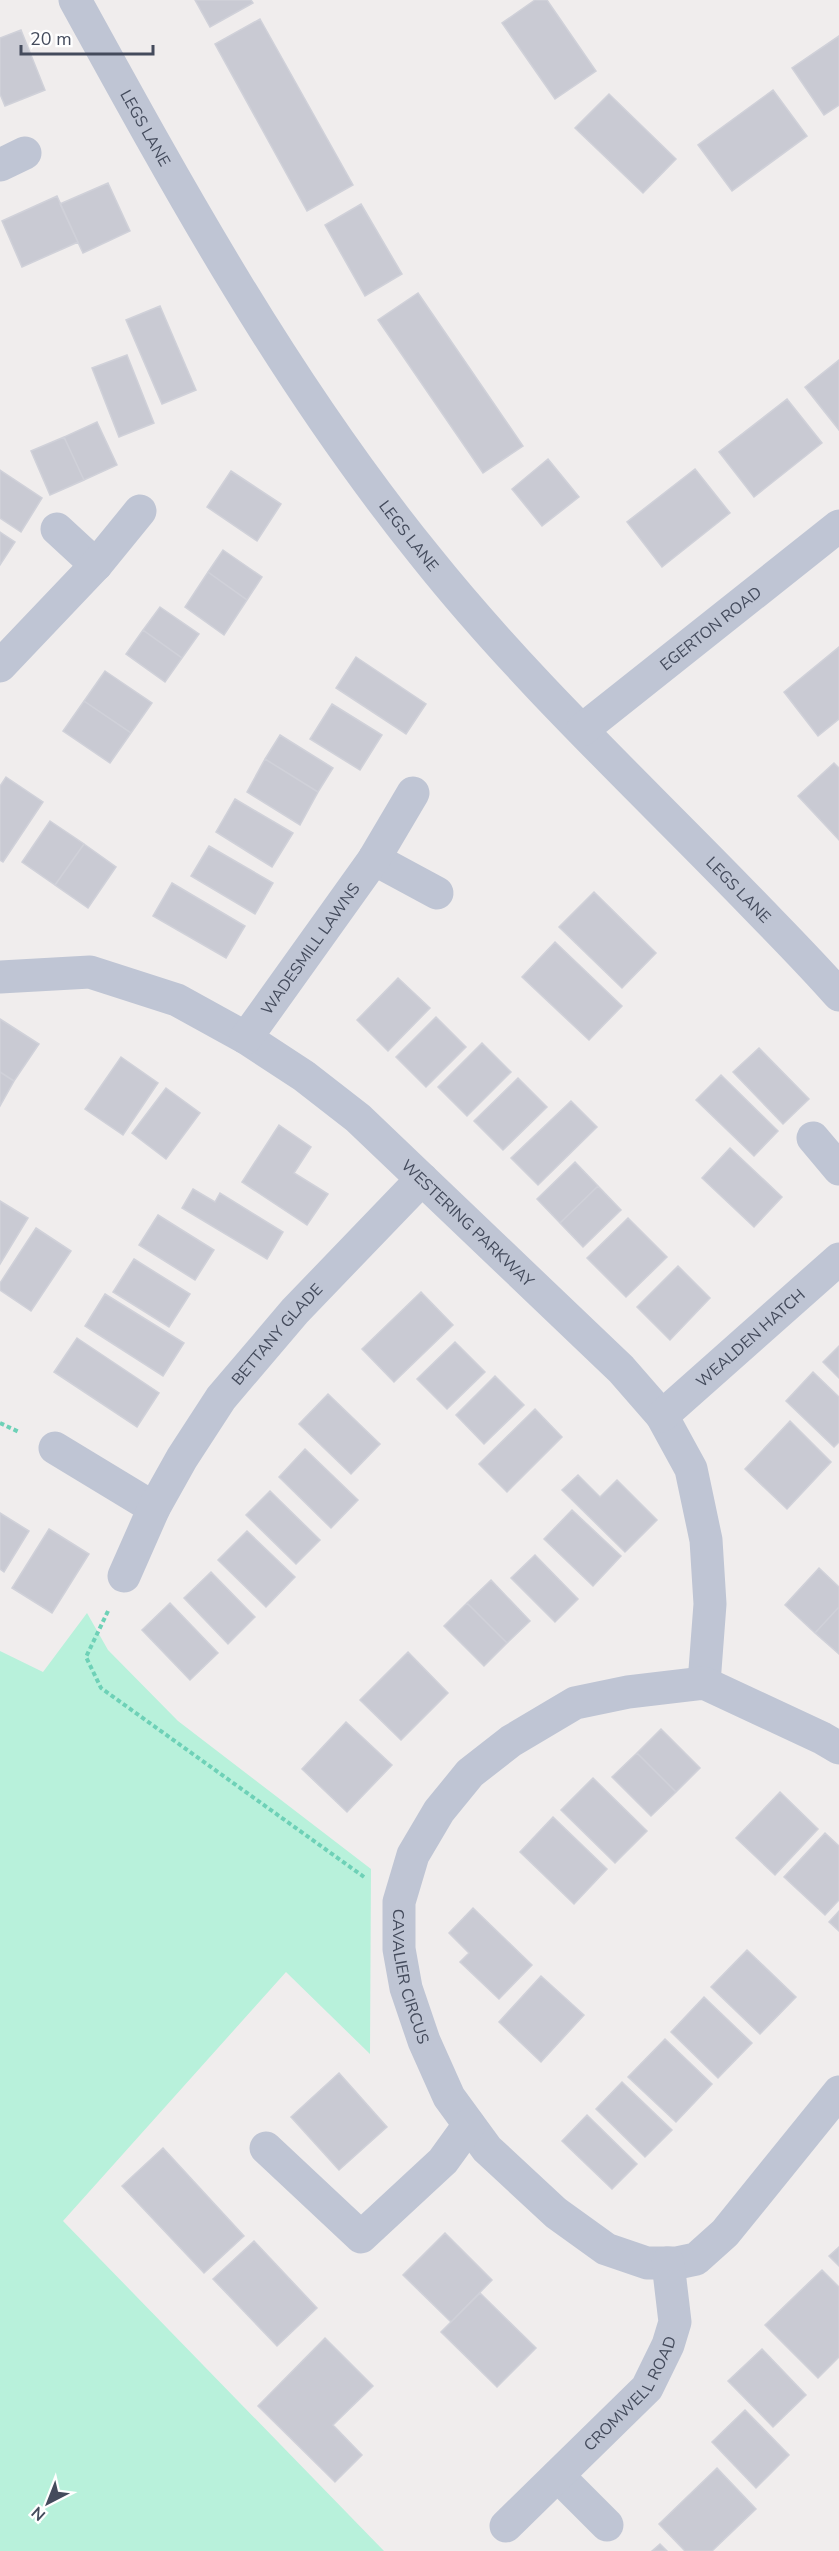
<svg xmlns="http://www.w3.org/2000/svg" width="839" height="2551" font-family="'Nunito Sans',sans-serif">
  <style>
    .green { fill: #b8f1db }
    .building { fill: #c9cad3; stroke: #d0d1d9; stroke-width: 1.5 }
    .lines { fill: none; stroke-linecap: round; stroke-linejoin: round }
    .path { stroke: #6ed1b7; stroke-width: 4; stroke-dasharray: 4.5 3; stroke-linecap: butt }
    .minor { stroke: #bfc5d4; stroke-width: 33 }
    .labels { text-anchor: middle; stroke-width: 6; stroke-linejoin: round; paint-order: stroke }
    .street-label { font-size: 16px; fill: #444b5c; stroke: #fff }
  </style>
  <rect width="100%" height="100%" fill="#f0eded"/>
  <path class="green" d="M87 1613 108 1650 178 1721 371 1869 370 2054 286 1972 63 2221 384 2551H0V1651L43 1672Z"/>
  <path class="building" d="M195 0H251L253 3 210 27Z
    M535 0H547L596 71 555 99 502 23Z
    M260 19 353 185 307 211 215 44Z
    M21 30 45 90 5 106 0 94V38Z
    M839 36V105L824 115 792 68Z
    M773 90 807 136 732 191 698 145Z
    M609 94 676 159 643 193 575 128Z
    M108 183 130 231 83 253 60 204Z
    M57 196 78 242 22 267 2 221Z
    M361 204 402 274 365 296 325 225Z
    M418 293 523 446 483 473 378 320Z
    M160 306 196 390 162 404 126 320Z
    M127 355 154 423 119 437 92 368Z
    M839 360V430L805 387Z
    M787 399 822 443 754 497 719 452Z
    M97 422 117 465 84 480 64 437Z
    M64 437 84 480 50 495 31 451Z
    M548 459 579 497 542 526 512 489Z
    M695 469 730 513 662 567 627 522Z
    M0 470 42 498 21 532 0 518Z
    M231 471 281 504 257 541 207 507Z
    M0 532 15 542 0 565Z
    M223 550 262 577 247 600 208 572Z
    M208 572 247 600 224 635 185 607Z
    M160 607 199 634 182 658 143 630Z
    M143 630 182 658 165 682 126 654Z
    M839 647V719L818 736 784 692Z
    M356 657 426 704 406 734 336 688Z
    M105 671 152 703 131 733 84 701Z
    M84 701 131 733 110 763 63 731Z
    M332 704 382 735 360 770 310 739Z
    M280 735 333 768 318 792 265 759Z
    M265 759 318 792 300 825 247 792Z
    M834 763 839 768V840L798 796Z
    M6 777 43 802 3 862 0 860V786Z
    M235 799 293 833 272 867 216 832Z
    M50 821 84 844 55 885 22 862Z
    M84 844 116 867 88 908 55 885Z
    M209 846 273 883 255 914 191 876Z
    M172 883 245 926 226 958 153 916Z
    M594 892 656 953 622 988 559 927Z
    M555 942 622 1006 589 1040 522 977Z
    M398 978 430 1008 388 1051 357 1020Z
    M436 1017 466 1047 426 1087 396 1057Z
    M0 1019 39 1044 14 1081 0 1072Z
    M482 1043 511 1072 467 1116 438 1087Z
    M759 1048 809 1099 783 1124 733 1072Z
    M121 1057 158 1083 123 1135 85 1109Z
    M0 1072 14 1081 0 1106Z
    M721 1075 778 1131 754 1156 696 1100Z
    M518 1078 547 1107 503 1150 474 1121Z
    M166 1088 200 1113 166 1159 132 1133Z
    M571 1101 597 1127 538 1185 511 1158Z
    M279 1125 311 1147 294 1173 328 1194 307 1225 242 1182Z
    M730 1148 782 1197 754 1227 702 1178Z
    M575 1162 598 1186 560 1223 537 1199Z
    M598 1186 621 1210 583 1247 560 1223Z
    M193 1189 215 1202 220 1193 283 1232 267 1259 182 1208Z
    M0 1201 28 1218 0 1264Z
    M158 1215 214 1250 195 1280 139 1245Z
    M628 1218 667 1257 626 1297 587 1258Z
    M36 1228 71 1251 31 1311 0 1290V1283Z
    M134 1259 190 1294 169 1327 113 1292Z
    M678 1266 710 1298 670 1340 637 1307Z
    M421 1292 453 1325 394 1382 362 1349Z
    M105 1294 184 1343 163 1376 85 1326Z
    M77 1338 159 1393 137 1427 54 1372Z
    M455 1342 485 1372 447 1409 417 1379Z
    M839 1346V1378L823 1362Z
    M813 1372 839 1397V1442L834 1447 786 1401Z
    M495 1376 524 1405 484 1444 456 1415Z
    M328 1394 380 1444 351 1474 299 1424Z
    M535 1409 562 1437 507 1492 479 1464Z
    M790 1421 831 1462 787 1509 745 1469Z
    M305 1449 358 1500 331 1528 279 1477Z
    M578 1475 600 1497 617 1480 657 1520 625 1552 562 1490Z
    M270 1491 320 1540 296 1564 246 1515Z
    M572 1510 621 1556 593 1586 544 1539Z
    M0 1513 29 1531 4 1572 0 1569Z
    M49 1529 89 1554 52 1613 12 1588Z
    M247 1531 295 1577 266 1607 218 1560Z
    M535 1555 578 1599 555 1622 511 1578Z
    M819 1568 839 1587V1607L815 1633 785 1605Z
    M211 1572 255 1617 228 1644 184 1598Z
    M491 1580 530 1621 507 1643 467 1603Z
    M170 1603 218 1653 190 1680 142 1630Z
    M467 1603 507 1643 484 1666 444 1626Z
    M839 1607V1654L815 1633Z
    M408 1652 448 1693 401 1740 360 1700Z
    M346 1722 392 1765 347 1812 302 1769Z
    M661 1729 700 1768 676 1792 637 1753Z
    M637 1753 676 1792 651 1816 612 1777Z
    M593 1778 647 1831 615 1863 561 1810Z
    M780 1792 818 1829 775 1875 736 1838Z
    M553 1817 607 1869 574 1904 520 1852Z
    M825 1833 839 1846V1900L825 1915 784 1877Z
    M473 1908 532 1965 499 1999 460 1962 469 1953 449 1933Z
    M839 1911V1931L829 1922Z
    M747 1950 796 1997 760 2034 711 1987Z
    M541 1976 584 2015 541 2062 499 2022Z
    M704 1997 752 2043 718 2078 671 2032Z
    M665 2039 712 2084 676 2122 628 2077Z
    M339 2073 387 2127 339 2170 291 2117Z
    M622 2082 672 2130 645 2157 596 2109Z
    M587 2115 637 2164 612 2189 562 2141Z
    M163 2148 244 2236 204 2273 122 2186Z
    M445 2233 492 2280 451 2322 403 2275Z
    M254 2241 317 2308 277 2346 213 2279Z
    M839 2247V2266L829 2256Z
    M822 2270 839 2287V2357L818 2378 765 2325Z
    M480 2293 536 2348 497 2387 441 2332Z
    M325 2338 373 2386 333 2425 362 2455 335 2482 258 2406Z
    M762 2349 806 2395 773 2427 728 2381Z
    M745 2410 789 2455 756 2488 712 2442Z
    M717 2468 756 2509 712 2551H685L659 2524Z
    M660 2544 667 2551H652Z"/>
  <g class="lines">
    <path class="path" d="M0 1423 19 1432
      M108 1611 86 1657 101 1688 364 1877"/>
    <g class="minor">
      <path id="s1" d="M75 0C181 193 287 386 426 557 525 681 642 789 752 903 781 933 811 963 839 995"/>
      <path d="M0 165 25 153"/>
      <path d="M57 529 96 565"/>
      <path d="M0 666 96 565 140 511"/>
      <path id="s2" d="M582 730 839 526"/>
      <path d="M374 859 437 893"/>
      <path id="s3" d="M0 977 90 972 177 1000 246 1038 304 1076 358 1118 621 1369 662 1416 691 1469 706 1540 710 1604 704 1683"/>
      <path id="s4" d="M246 1038 374 859 413 793"/>
      <path d="M813 1138 839 1169"/>
      <path id="s5" d="M662 1416 839 1259"/>
      <path d="M55 1448 154 1508"/>
      <path id="s6" d="M124 1576 154 1508 182 1458 221 1398 295 1311 422 1179"/>
      <path id="s7" d="M839 1748 822 1738 704 1683 628 1692 575 1703 511 1741 470 1773 439 1811 413 1855 399 1902V1949L406 1988 424 2041 449 2097 487 2149 556 2213 606 2249 647 2263H677L696 2259 725 2233 839 2092"/>
      <path d="M266 2148 361 2237 443 2161 469 2125"/>
      <path d="M558 2476 607 2525"/>
      <path id="s8" d="M506 2526 647 2388 668 2345 675 2322 668 2263"/>
    </g>
  </g>
  <g class="labels">
    <g class="street-label">
      <text dy="6" stroke="none"><textPath href="#s1" startOffset="146">LEGS LANE</textPath></text>
      <text dy="6" stroke="none"><textPath href="#s1" startOffset="632">LEGS LANE</textPath></text>
      <text dy="6" stroke="none"><textPath href="#s2" startOffset="164">EGERTON ROAD</textPath></text>
      <text dy="6" stroke="none"><textPath href="#s1" startOffset="1116">LEGS LANE</textPath></text>
      <text dy="6" stroke="none"><textPath href="#s4" startOffset="110">WADESMILL LAWNS</textPath></text>
      <text dy="6" stroke="none"><textPath href="#s3" startOffset="550">WESTERING PARKWAY</textPath></text>
      <text dy="6" stroke="none"><textPath href="#s6" startOffset="288">BETTANY GLADE</textPath></text>
      <text dy="6" stroke="none"><textPath href="#s5" startOffset="118">WEALDEN HATCH</textPath></text>
      <text dy="6" stroke="none"><textPath href="#s7" startOffset="632">CAVALIER CIRCUS</textPath></text>
      <text dy="6" stroke="none"><textPath href="#s8" startOffset="183">CROMWELL ROAD</textPath></text>
    </g>
  </g>
  <g transform="translate(48 2503) rotate(222)" stroke="#ffffff" stroke-width="4.5" paint-order="stroke">
  <path d="M0-4.5L10 22L0 15L-10 22Z" fill="#444b5c"/>
  <text y="-9" font-size="16" font-weight="bold" text-anchor="middle" fill="#444b5c">N</text>
  </g>
  <path d="M21 45v9h132v-9" fill="none" stroke="#444b5c" stroke-width="3"/>
  <text x="30" y="45" font-size="18" fill="#444b5c" stroke="#ffffff" stroke-width="4.5" paint-order="stroke">20 m</text>
</svg>
